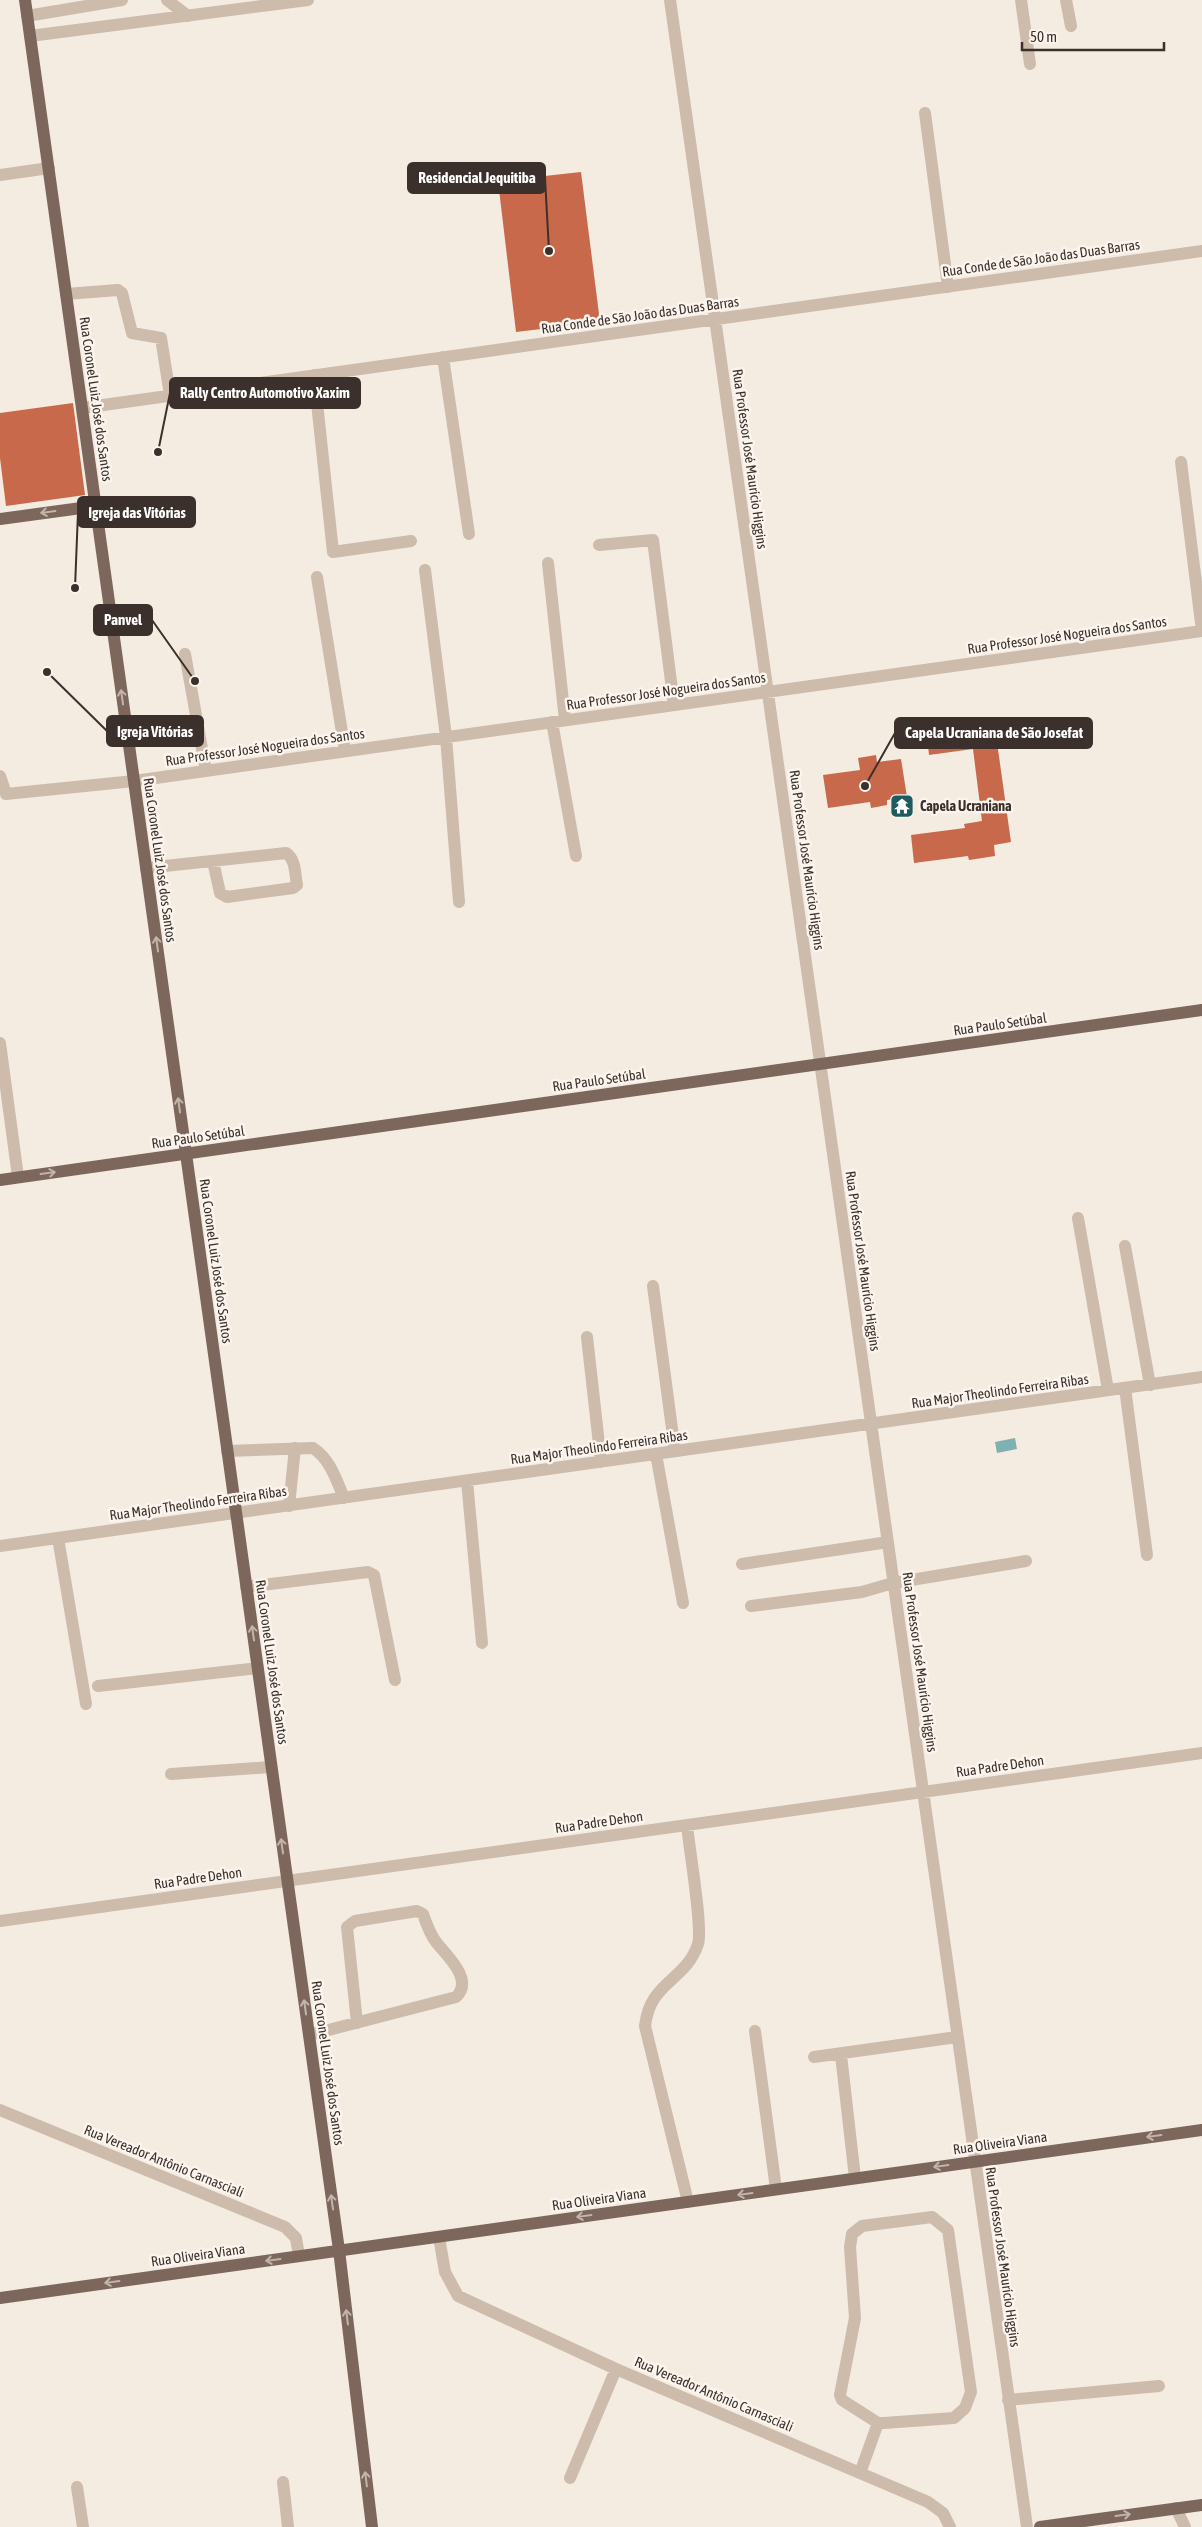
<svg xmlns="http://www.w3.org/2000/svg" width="1202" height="2527" font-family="'Asap Condensed',sans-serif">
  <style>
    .water { fill: #7fb0b2 }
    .building { fill: #c8694b }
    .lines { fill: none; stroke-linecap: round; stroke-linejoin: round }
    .minor { stroke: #cdbbac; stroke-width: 12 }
    .major { stroke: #7d675c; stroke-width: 12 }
    .oneway { stroke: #c2b5ac }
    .labels { text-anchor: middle; stroke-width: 5; stroke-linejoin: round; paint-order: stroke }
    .street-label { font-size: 14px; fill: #3b302b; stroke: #fbf5ee }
    .poi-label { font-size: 14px; font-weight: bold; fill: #3b302b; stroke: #fbf5ee; text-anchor: start }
    .leader { fill: none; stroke: #3b302b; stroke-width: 2 }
    .callout-dot { fill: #3b302b; stroke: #fbf5ee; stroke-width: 2 }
    .callout { fill: #3b302b; stroke: #3b302b; stroke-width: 2 }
    .callout-label { font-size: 15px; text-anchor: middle; font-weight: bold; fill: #fff }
  </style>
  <rect width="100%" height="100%" fill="#f4ebe1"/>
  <path class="water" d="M1015 1438 1017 1449 997 1453 995 1442Z"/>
  <path class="building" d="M581 172 600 322 516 332 498 181Z
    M73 403 85 495 6 506 0 458V413Z
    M995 728 1011 842 994 845 995 856 969 860 968 856 914 863 911 835 965 828 964 824 982 821 973 749 929 755 927 737Z
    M876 755 877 762 901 759 907 797 887 800V805L871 808 870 802 828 808 823 775 860 770 858 758Z"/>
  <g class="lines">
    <path class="minor" d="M167 0 188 16
      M670 0 1027 2527
      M1021 0 1030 64
      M1066 0 1071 26
      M27 16 122 0
      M30 36 308 0
      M925 113 948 287
      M0 175 49 168
      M66 294 118 290 122 293 132 333 161 338 170 395
      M443 357 469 534
      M314 375 333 552 411 541
      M82 408 1202 251
      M1181 462 1202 631
      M599 545 653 540 674 705
      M548 563 565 720
      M425 570 446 737 459 902
      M317 577 345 751
      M185 654 206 771
      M552 722 576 856
      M0 776 6 794 134 781 1202 631
      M146 868 286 853C296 859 295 875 297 885L293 888 227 897 220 893 213 861
      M0 1043 18 1177
      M1078 1218 1108 1390
      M1125 1246 1150 1385
      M653 1286 675 1451
      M587 1337 601 1462
      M1125 1388 1147 1555
      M227 1451 313 1448C330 1459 336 1479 344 1498
      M656 1454 683 1603
      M467 1481 482 1643
      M289 1506 295 1448
      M58 1538 86 1704
      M0 1546 1202 1377
      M742 1564 888 1542
      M246 1587 368 1572 374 1575 395 1680
      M751 1606 862 1592 893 1583 1026 1561
      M98 1686 258 1668
      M171 1774 271 1767
      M687 1825C689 1848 703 1927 698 1944 686 1981 650 1981 645 2026L688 2202
      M0 1921 1202 1753
      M755 2031 776 2189
      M309 2035 456 1997C474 1980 448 1957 436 1942 430 1934 426 1923 423 1914L417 1911 355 1921 347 1927 357 2023
      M841 2055 855 2178
      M814 2057 957 2037
      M0 2110 285 2227 296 2238 299 2256
      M932 2217 948 2230 971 2392 965 2408 954 2418 884 2423H878L842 2400 840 2395 855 2318 850 2247 852 2234 862 2226Z
      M439 2237 445 2272 458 2296 616 2369 928 2502 943 2513 950 2527
      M1008 2400 1159 2386
      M860 2473 878 2423
      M570 2478 616 2369
      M283 2482 288 2527
      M77 2487 83 2527
      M1176 2508 1185 2527"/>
    <path class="major" d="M25 0 339 2250 372 2527
      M0 519 96 506
      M0 1180 1202 1010
      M0 2298 1202 2130
      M1040 2527 1202 2505"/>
  </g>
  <defs><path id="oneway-shaft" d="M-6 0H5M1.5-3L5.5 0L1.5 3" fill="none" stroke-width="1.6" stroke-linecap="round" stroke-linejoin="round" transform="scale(1.25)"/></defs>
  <g class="oneway">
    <use href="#oneway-shaft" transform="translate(48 512) rotate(172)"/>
    <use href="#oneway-shaft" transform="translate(122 697) rotate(-98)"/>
    <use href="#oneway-shaft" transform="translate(157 944) rotate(-98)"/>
    <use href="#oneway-shaft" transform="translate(179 1105) rotate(-98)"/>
    <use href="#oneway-shaft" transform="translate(48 1173) rotate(-8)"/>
    <use href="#oneway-shaft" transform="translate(253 1633) rotate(-98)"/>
    <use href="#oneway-shaft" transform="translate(282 1846) rotate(-98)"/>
    <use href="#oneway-shaft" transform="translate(305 2007) rotate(-98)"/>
    <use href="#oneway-shaft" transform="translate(1154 2136) rotate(172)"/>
    <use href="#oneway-shaft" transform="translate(941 2166) rotate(172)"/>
    <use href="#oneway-shaft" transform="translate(745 2194) rotate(172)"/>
    <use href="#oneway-shaft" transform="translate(332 2202) rotate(-98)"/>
    <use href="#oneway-shaft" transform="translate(584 2216) rotate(172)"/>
    <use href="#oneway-shaft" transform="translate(273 2260) rotate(172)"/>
    <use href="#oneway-shaft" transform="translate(112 2282) rotate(172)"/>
    <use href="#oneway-shaft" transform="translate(347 2317) rotate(-97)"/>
    <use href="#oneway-shaft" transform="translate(366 2479) rotate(-97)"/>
    <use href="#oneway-shaft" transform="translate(1123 2515) rotate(-8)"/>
  </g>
  <defs>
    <g id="temple-square" transform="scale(1.25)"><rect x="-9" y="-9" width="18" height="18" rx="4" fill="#1f5a5e" stroke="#fbf5ee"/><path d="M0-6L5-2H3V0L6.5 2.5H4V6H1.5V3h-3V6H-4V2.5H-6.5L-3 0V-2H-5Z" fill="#fff"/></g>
  </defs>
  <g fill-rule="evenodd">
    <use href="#temple-square" x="902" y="806"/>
  </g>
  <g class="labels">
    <g class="street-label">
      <text transform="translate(1041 258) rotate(-8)" y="5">Rua Conde de São João das Duas Barras</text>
      <text transform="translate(640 315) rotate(-8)" y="5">Rua Conde de São João das Duas Barras</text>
      <text transform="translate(96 399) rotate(82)" y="5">Rua Coronel Luiz José dos Santos</text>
      <text transform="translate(750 459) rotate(82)" y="5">Rua Professor José Maurício Higgins</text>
      <text transform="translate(1067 635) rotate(-8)" y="5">Rua Professor José Nogueira dos Santos</text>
      <text transform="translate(666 691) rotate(-8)" y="5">Rua Professor José Nogueira dos Santos</text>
      <text transform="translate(265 747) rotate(-8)" y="5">Rua Professor José Nogueira dos Santos</text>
      <text transform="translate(160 860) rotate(82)" y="5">Rua Coronel Luiz José dos Santos</text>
      <text transform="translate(807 860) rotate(82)" y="5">Rua Professor José Maurício Higgins</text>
      <text transform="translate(1000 1024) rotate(-8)" y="5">Rua Paulo Setúbal</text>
      <text transform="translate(599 1080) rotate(-8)" y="5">Rua Paulo Setúbal</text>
      <text transform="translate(198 1137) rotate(-8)" y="5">Rua Paulo Setúbal</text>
      <text transform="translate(216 1261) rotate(82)" y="5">Rua Coronel Luiz José dos Santos</text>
      <text transform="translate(863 1261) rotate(82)" y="5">Rua Professor José Maurício Higgins</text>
      <text transform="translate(1000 1391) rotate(-8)" y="5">Rua Major Theolindo Ferreira Ribas</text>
      <text transform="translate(599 1447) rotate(-8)" y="5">Rua Major Theolindo Ferreira Ribas</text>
      <text transform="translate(198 1503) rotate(-8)" y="5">Rua Major Theolindo Ferreira Ribas</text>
      <text transform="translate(272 1662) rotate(82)" y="5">Rua Coronel Luiz José dos Santos</text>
      <text transform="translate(920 1662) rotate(82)" y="5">Rua Professor José Maurício Higgins</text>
      <text transform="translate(1000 1766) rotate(-8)" y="5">Rua Padre Dehon</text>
      <text transform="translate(599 1822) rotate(-8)" y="5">Rua Padre Dehon</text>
      <text transform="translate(198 1878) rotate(-8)" y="5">Rua Padre Dehon</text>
      <text transform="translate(328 2063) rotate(82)" y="5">Rua Coronel Luiz José dos Santos</text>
      <text transform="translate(1000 2143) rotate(-8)" y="5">Rua Oliveira Viana</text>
      <text transform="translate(164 2161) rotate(22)" y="5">Rua Vereador Antônio Carnasciali</text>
      <text transform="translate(599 2199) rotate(-8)" y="5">Rua Oliveira Viana</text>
      <text transform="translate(198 2255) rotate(-8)" y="5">Rua Oliveira Viana</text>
      <text transform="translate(1003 2257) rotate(82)" y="5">Rua Professor José Maurício Higgins</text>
      <text transform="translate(714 2394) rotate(23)" y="5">Rua Vereador Antônio Carnasciali</text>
    </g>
    <g class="poi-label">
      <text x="920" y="811">Capela Ucraniana</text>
    </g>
  </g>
  <path class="leader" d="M549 251L545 178M158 452L170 393M75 588L78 512M195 681L152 620M47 672L107 731M865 786L895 733"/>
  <g class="callout-dot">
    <circle cx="549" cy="251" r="5"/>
    <circle cx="158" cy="452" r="5"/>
    <circle cx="75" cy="588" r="5"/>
    <circle cx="195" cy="681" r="5"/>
    <circle cx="47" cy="672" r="5"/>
    <circle cx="865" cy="786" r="5"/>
  </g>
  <g class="callout">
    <rect x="408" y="163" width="137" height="30" rx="5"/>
    <rect x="170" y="378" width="190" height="30" rx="5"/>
    <rect x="78" y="497" width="117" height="30" rx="5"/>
    <rect x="94" y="605" width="58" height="30" rx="5"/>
    <rect x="107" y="716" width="96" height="30" rx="5"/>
    <rect x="895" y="718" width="197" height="30" rx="5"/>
  </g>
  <g class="callout-label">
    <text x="477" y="183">Residencial Jequitiba</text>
    <text x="265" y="398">Rally Centro Automotivo Xaxim</text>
    <text x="137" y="518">Igreja das Vitórias</text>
    <text x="123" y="625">Panvel</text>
    <text x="155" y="737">Igreja Vitórias</text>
    <text x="994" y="738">Capela Ucraniana de São Josefat</text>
  </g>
  <path d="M1022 42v8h142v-8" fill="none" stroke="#3b302b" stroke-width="2.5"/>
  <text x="1030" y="42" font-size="15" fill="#3b302b" stroke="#fbf5ee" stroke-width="4" paint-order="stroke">50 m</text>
</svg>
